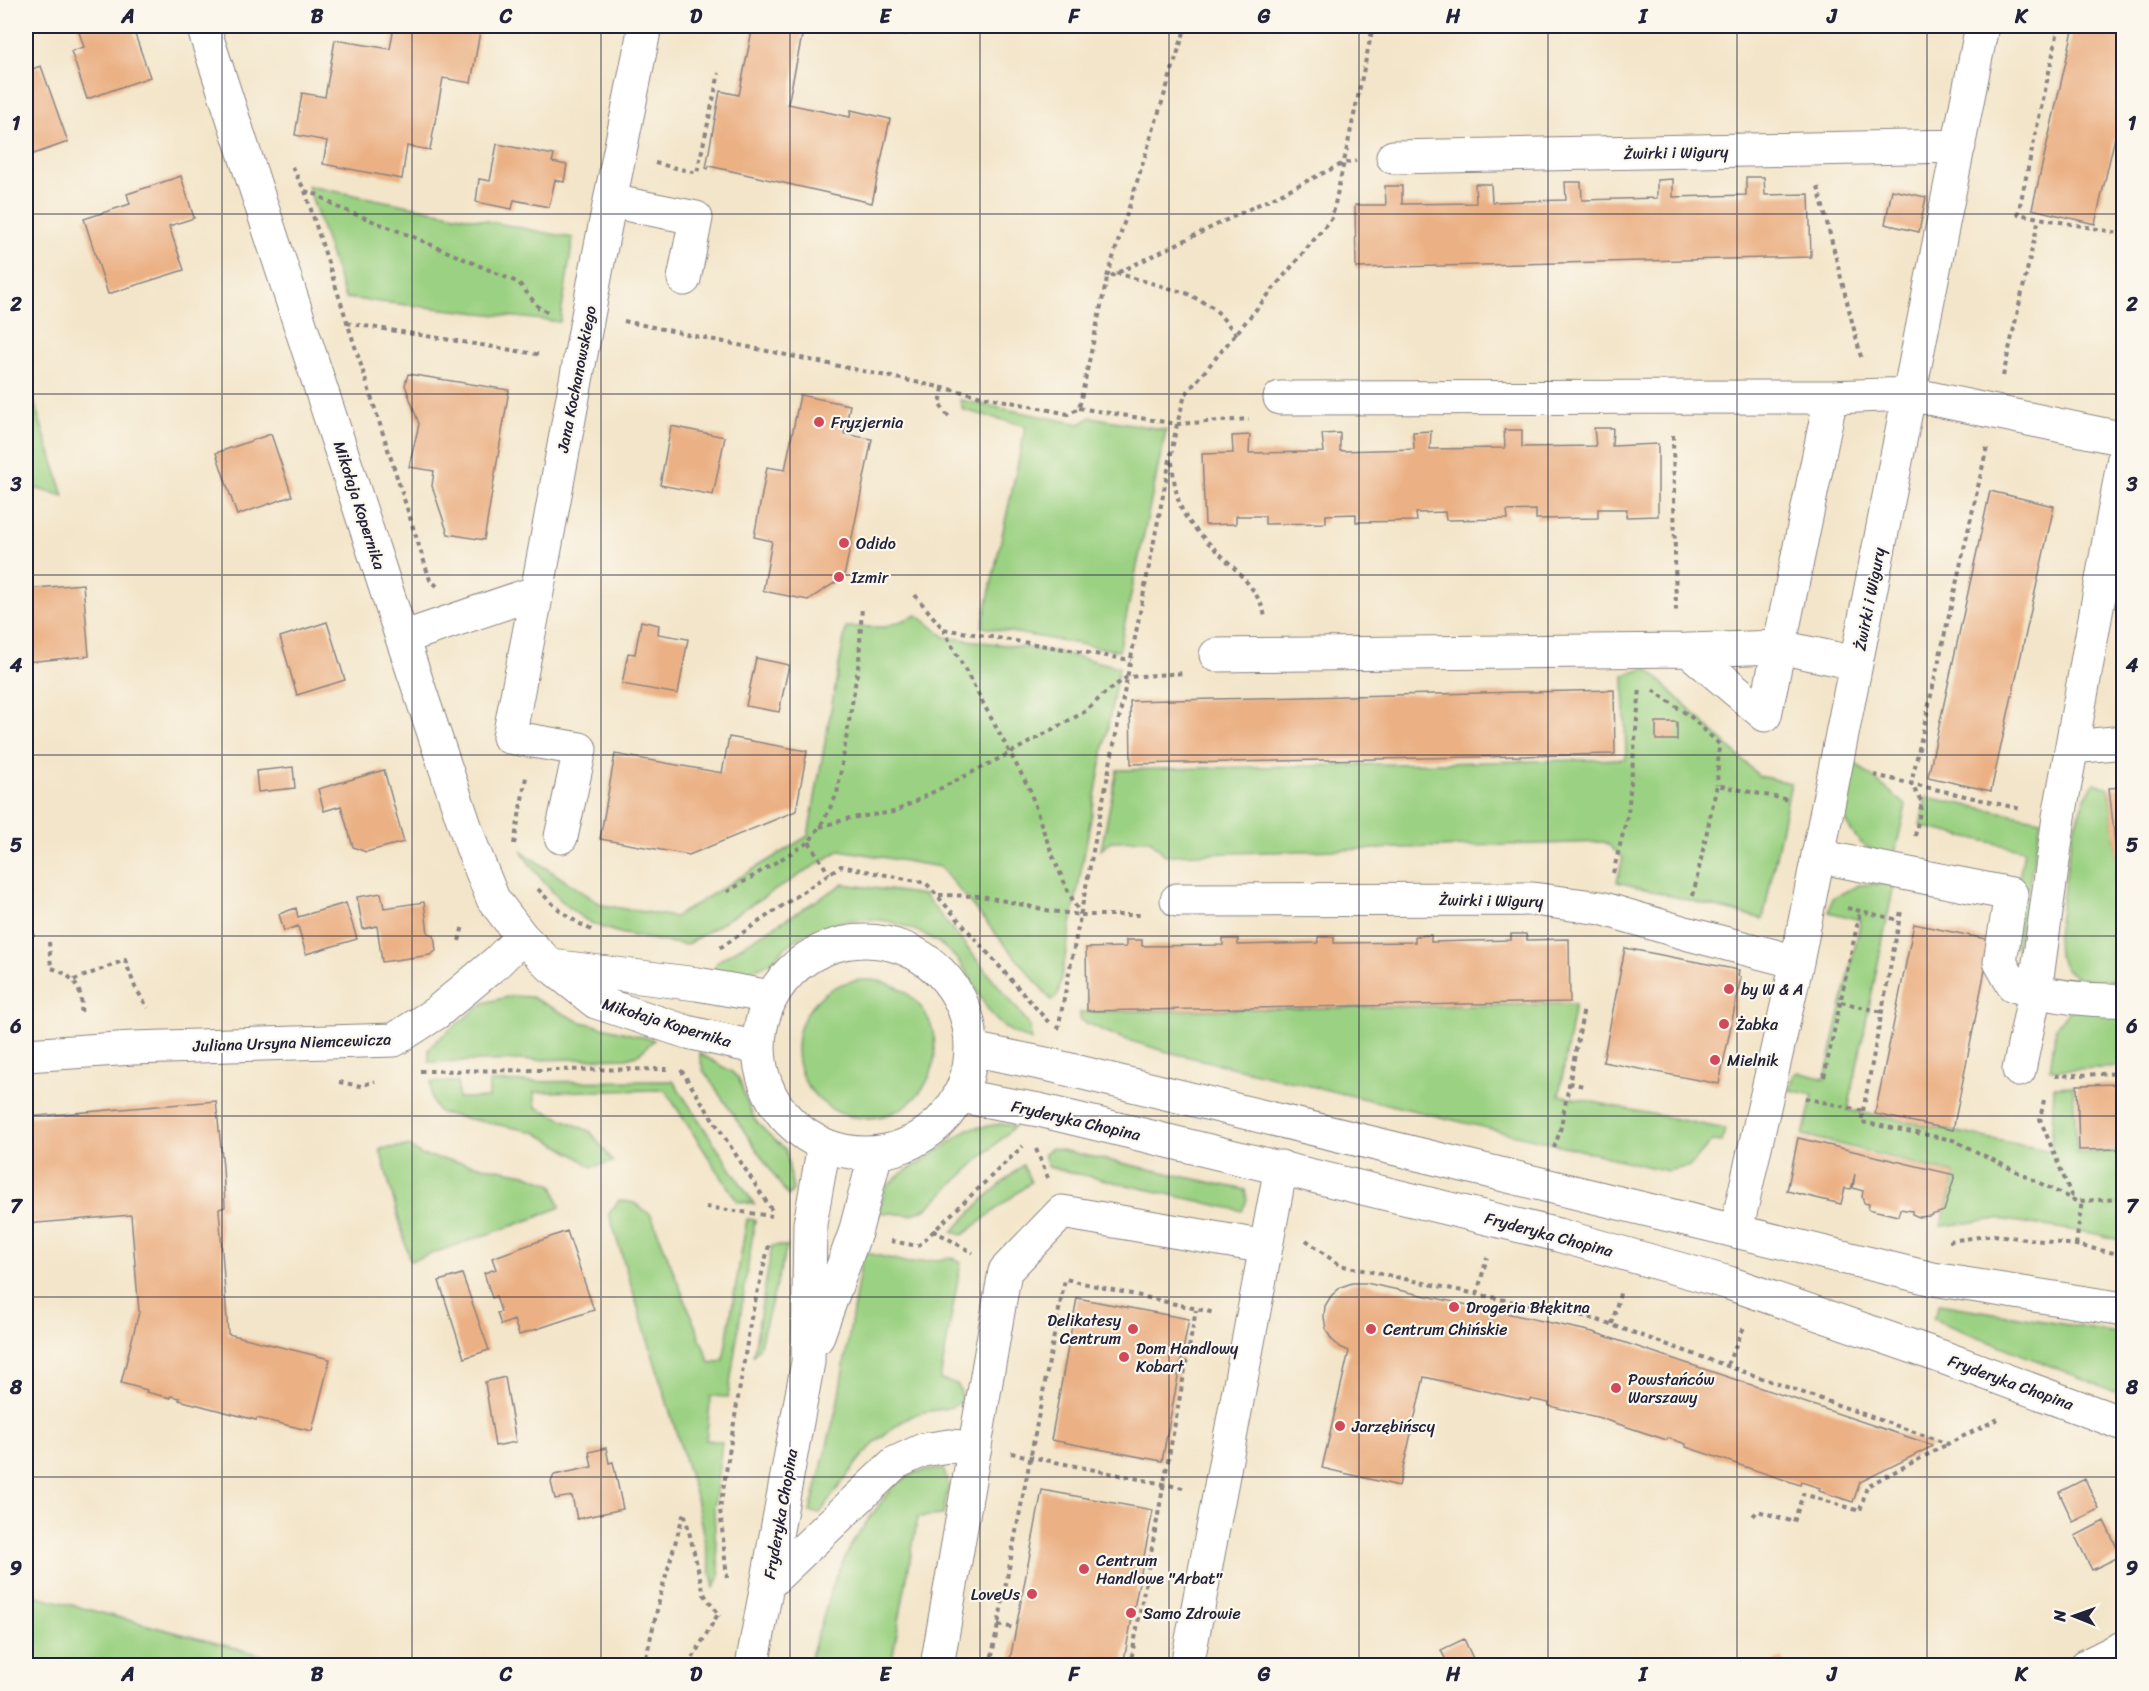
<svg xmlns="http://www.w3.org/2000/svg" width="2149" height="1691" font-family="Sriracha,sans-serif">
  <style>
    .green { fill: #9bd182; stroke: #5e7a5e; stroke-width: 1.5 }
    .building { fill: #ebb084 }
    .lines { fill: none; stroke-linecap: round; stroke-linejoin: round }
    .minor-casing { stroke: #8a8482; stroke-width: 35 }
    .major-casing { stroke: #8a8482; stroke-width: 35 }
    .path { stroke: #8a8482; stroke-width: 4; stroke-dasharray: 4.5 4.5; stroke-linecap: butt }
    .minor { stroke: #fff; stroke-width: 33 }
    .major { stroke: #fff; stroke-width: 33 }
    .grid { fill: none; stroke: #22223b; stroke-width: 1.5; stroke-opacity: 0.55 }
    .poi-dot { fill: #d1495b; stroke: #fbf7ec; stroke-width: 2 }
    .labels { text-anchor: middle; stroke-width: 4.5; stroke-linejoin: round; paint-order: stroke }
    .street-label { font-size: 16px; fill: #22223b; stroke: #fbf7ec }
    .poi-label { font-size: 16px; fill: #22223b; stroke: #fbf7ec; text-anchor: start }
    .neatline { fill: none; stroke: #22223b; stroke-width: 2 }
    .grid-label { font-size: 20px; text-anchor: middle; font-weight: bold; fill: #22223b }
  </style>
  <rect width="100%" height="100%" fill="#fbf7ec"/>
  <filter id="ink" filterUnits="userSpaceOnUse"><feTurbulence type="fractalNoise" baseFrequency=".0167" numOctaves="2"/><feDisplacementMap in="SourceGraphic" scale="12" xChannelSelector="R" yChannelSelector="G"/><feConvolveMatrix kernelMatrix="1 2 1 2 8 2 1 2 1" color-interpolation-filters="sRGB"/></filter>
  <filter id="wash" filterUnits="userSpaceOnUse"><feTurbulence type="fractalNoise" baseFrequency=".008" numOctaves="4" result="noise"/><feDisplacementMap in="SourceGraphic" scale="24" xChannelSelector="R" yChannelSelector="G"/><feGaussianBlur stdDeviation="1.35" result="paint"/><feColorMatrix in="noise" values="0 0 0 0 0 0 0 0 0 0 0 0 0 0 0 0 0 1.4 0 .05"/><feComposite in="paint" operator="in"/></filter>
  <g filter="url(#wash)">
    <rect width="100%" height="100%" fill="#f3e5c9"/>
    <path class="green" d="M308 186 573 238 560 322 345 298Z
      M26 377 64 496 26 486Z
      M960 400 1080 424 1091 417 1166 430 1119 651 982 627 1026 426 963 410Z
      M917 615 945 637 1057 652 1119 667 1058 995 1052 1001 940 867 840 850 686 945C657 940 611 935 586 920 560 904 541 880 524 856L522 852 602 905 675 917 808 836 846 627H885Z
      M1647 668 1759 776 1791 783 1763 919 1617 882 1623 858 1605 842 1165 855 1150 840 1111 841 1101 850 1117 770 1626 759 1624 675Z
      M1855 763 1906 805 1894 857C1865 849 1859 846 1844 819Z
      M2094 783 2109 788 2117 859H2123V952L2113 953 2114 980 2100 981 2077 978 2066 969 2058 955 2057 935 2072 834 2084 800Z
      M1926 797 2041 820 2017 947 2008 944 2024 850 1920 826Z
      M843 884 924 895 1019 1011 1029 1025 1032 1041C1001 1029 993 1021 977 991 972 983 969 974 963 967 947 944 922 931 895 923 860 913 816 924 787 946 781 951 776 957 770 962 754 973 731 974 713 971L718 961Z
      M1875 884 1894 885 1848 1110 2051 1151 2054 1087 2073 1086 2077 1153 2123 1151V1241L2097 1234 1999 1219 1941 1226 1955 1174 1803 1135 1813 1095 1790 1090 1794 1075 1798 1072 1825 1079 1861 920 1829 912 1832 898 1859 885Z
      M797 1049a69 69 0 1 1 138 0a69 69 0 1 1-138 0Z
      M511 996 531 997 578 1021 654 1040 639 1054 627 1058 429 1062V1049L437 1040 484 1003Z
      M1575 1004 1559 1095 1725 1129 1722 1142 1712 1141 1690 1166 1667 1171 1164 1051 1118 1037 1080 1020V1012Z
      M2069 1010H2123V1067L2050 1070 2056 1027Z
      M699 1053 732 1072 739 1079 746 1100 755 1120 769 1135 786 1150 793 1190 788 1196 703 1070Z
      M673 1081 754 1204 737 1201 665 1090 534 1092 536 1107 591 1132 613 1162 592 1167 573 1154 535 1132 440 1113C430 1103 431 1096 431 1082H458V1098H489V1082Z
      M1001 1124 1015 1126 927 1208 911 1215 878 1212 886 1187 902 1173 928 1158 968 1129Z
      M409 1146 421 1155 525 1174 553 1185 560 1207 535 1218 410 1261 380 1149Z
      M1052 1148 1245 1190 1247 1200 1242 1211 1048 1167 1044 1154Z
      M1023 1165 1031 1182 963 1235 952 1232 986 1197Z
      M619 1200 634 1203 651 1215 710 1363 723 1361 747 1219 755 1220 728 1397 711 1396 706 1440 722 1442 714 1509 715 1535 720 1576 714 1588 695 1493 609 1214Z
      M772 1246H787L759 1348 753 1356Z
      M863 1252 909 1263 953 1258 961 1262 940 1380 957 1384 961 1392V1402C946 1413 928 1408 912 1416 870 1437 847 1476 820 1513L810 1512 837 1406Z
      M1939 1304 2123 1334V1395L1933 1319Z
      M943 1469 949 1484 943 1515 918 1517 891 1665 808 1666 835 1579 853 1541 893 1486 916 1472Z
      M26 1593 299 1665H26Z"/>
    <g id="blocks">
      <path class="building" d="M77 26H132L150 77 87 99 71 51 84 47Z
        M394 26H481L471 83 443 78 430 150 407 146 402 179 323 164 327 141 295 135 302 93 325 97 335 40 390 49Z
        M753 26H804L788 104 850 117 851 110 890 119 872 203 709 166 708 169 706 168 720 91 739 95Z
        M866 26H908L906 35Z
        M2074 26H2124V98L2095 224 2032 209Z
        M41 66 68 142 28 156 26 150V71Z
        M497 144 554 155 552 162 567 165 564 182 555 180 549 207 514 200 512 209 476 202 479 179 490 181Z
        M181 176 194 218 169 226 184 270 108 294 84 219 130 204 127 194Z
        M1746 177H1764L1765 195 1809 194 1811 257 1356 268 1355 205H1386L1385 186H1402V204L1476 203 1475 184H1491L1492 202 1566 200 1565 182H1581L1582 200 1657 198V180L1673 179V197L1746 195Z
        M1892 190 1926 197 1919 232 1885 224Z
        M408 374 509 390 484 540 448 534 432 486 434 471 409 467 419 424 405 385Z
        M800 395 850 405 844 434 872 439 844 577 808 600 763 591 772 541 754 537 767 467 785 470Z
        M671 426 725 437 713 495 660 485Z
        M1594 428H1613L1612 446 1658 444V516L1626 517 1627 509H1598V518L1536 519V510L1507 511 1508 519 1446 520 1445 512 1416 513 1417 521 1356 522V514L1326 515V523L1265 524V516H1236V524L1205 525 1202 454 1233 453 1232 436 1250 435 1249 453 1324 452 1322 434 1340 433V451L1414 449 1413 432 1431 431 1430 449 1505 448 1504 430H1522V447L1596 446Z
        M271 434 292 496 237 515 216 453Z
        M1990 491 2054 506 1991 791 1928 777Z
        M83 584 89 656 26 662V589Z
        M641 621 659 625 658 634 688 639 678 694 622 684 628 653 635 654Z
        M327 622 345 680 297 695 280 637Z
        M756 658 789 665 779 712 746 706Z
        M1614 690 1615 754 1131 764 1130 701Z
        M1656 722H1677V740H1656Z
        M729 737 807 751 796 811 689 855 600 839 615 754 722 773Z
        M293 767 295 788 258 792 256 771Z
        M384 770 404 842 366 852 353 847 341 806 324 811 318 789Z
        M2124 787V859L2117 860 2109 788Z
        M381 893 384 908 424 902 428 933 434 935 436 951 430 955 382 962 377 926 363 929 357 897Z
        M346 903 357 939 306 954 298 926 284 931 279 914 296 908 298 917Z
        M1914 924 1991 940 1953 1130 1875 1114Z
        M1511 934H1526L1527 940 1569 939 1570 1002 1087 1011 1086 948 1126 947V940H1142V946L1223 945V939H1238V945L1318 943V937H1334V943L1415 942V936L1431 935V942L1511 940Z
        M1625 948 1739 970 1738 976 1741 977 1719 1084 1603 1062Z
        M2124 1084V1149L2079 1150 2077 1085Z
        M216 1101 223 1167 225 1207 219 1209 228 1334 330 1359 312 1431 257 1418 256 1420 179 1400 180 1398 171 1396V1398L146 1392 147 1390 121 1383 139 1312 131 1215 26 1224V1117Z
        M1798 1138 1955 1175 1944 1211 1929 1216 1919 1217 1912 1214V1211L1900 1209 1898 1216 1868 1209 1869 1204 1864 1203 1862 1197 1863 1191 1853 1188 1855 1174 1851 1189 1845 1188 1841 1204 1787 1191Z
        M567 1231 594 1310 519 1335 514 1320 501 1325 497 1313 501 1312 496 1296 492 1298 484 1273 496 1269 492 1258Z
        M462 1274 489 1350 464 1358 439 1281Z
        M1352 1283H1366L1593 1332 1932 1445 1931 1447 1860 1482 1853 1502 1819 1491 1820 1488 1801 1482 1800 1485 1686 1447V1444L1668 1438 1667 1440 1597 1417 1549 1406V1403L1530 1399 1529 1401 1424 1377 1399 1486 1322 1468 1349 1351 1340 1347 1332 1340 1326 1330 1324 1317 1325 1306 1331 1296 1341 1287Z
        M1077 1298 1189 1319 1162 1461 1051 1440Z
        M505 1377 516 1442 495 1446 485 1382Z
        M606 1448 609 1463 613 1462 623 1509 577 1519 572 1496 555 1499 551 1482 554 1475 592 1467 589 1452Z
        M2085 1479 2099 1509 2073 1522 2059 1492Z
        M1042 1490 1153 1510 1123 1665H1009Z
        M2104 1521 2121 1556 2092 1570 2075 1536Z
        M1464 1639 1476 1665H1448L1441 1650Z
        M1782 1658 1786 1665H1768Z"/>
    </g>
  </g>
  <g filter="url(#ink)">
    <use href="#blocks" fill-opacity="0" stroke="#8a8482" stroke-width="1.5"/>
    <g class="lines">
      <g class="minor-casing">
        <path id="minor" d="M203 26 402 638 472 847 493 899 522 937 551 966 596 1002 687 1032 758 1048
          M1393 157 1959 146
          M610 201 696 218 684 279
          M1280 398 1831 397
          M537 592 509 737 580 749 561 837
          M402 638 537 592 599 256 645 26
          M1688 650 1765 715 1831 397 1910 394 2124 439
          M1216 655 1688 650 1779 647 1856 663
          M2073 747 2124 742
          M1818 854 1837 860 2011 894 2000 962 2013 985C2048 996 2086 1001 2124 1000
          M1177 900 1533 899 1601 908 1685 933 1797 962
          M551 966 697 984 771 997
          M26 1055 133 1048 394 1040 436 1013 497 962 522 937
          M2019 1070 2035 992 2059 817 2124 458
          M1736 1231 1797 962 1982 26
          M937 1666 1005 1271 1062 1212 1266 1247
          M1187 1666 1281 1167
          M2086 1666 2124 1647"/>
      </g>
      <g class="major-casing">
        <path id="major" d="M759 1047a106 106 0 1 1 212 0a106 106 0 1 1-212 0Z
          M971 1049 1050 1065 1933 1279 2124 1309
          M959 1096 1039 1110 1558 1235 1729 1283 1945 1358 2124 1424
          M817 1338 855 1233 876 1153
          M767 1585 895 1463 923 1450 949 1446 975 1448
          M752 1666 808 1362 810 1224 824 1145"/>
      </g>
      <path class="path" d="M2059 26 2018 214 2124 234
        M655 163 697 173 719 73
        M292 167 305 191 430 580 437 586
        M1818 187 1861 357
        M305 191 318 195 337 207 411 236 519 283 539 308 550 313
        M1116 273 1186 293 1214 308 1237 335
        M1107 277 1186 26
        M624 321 1068 414 1079 408 1107 278 1344 163 1356 161
        M347 323 542 355
        M2003 376 2039 218
        M943 388 940 405 951 420
        M1079 408 1177 424 1249 419
        M1673 435 1676 613
        M1172 462C1174 480 1176 504 1188 520 1208 548 1261 583 1265 618
        M915 595 943 629 1131 660
        M943 629 1030 790C1043 833 1059 875 1080 914
        M1653 690 1691 717 1719 744 1717 785
        M1874 775 2021 809
        M820 827 850 818 894 812 1010 753 1086 711 1105 693 1127 677 1184 673
        M1915 836 1922 802 1911 784 1987 447
        M809 842 829 874
        M514 844 526 777
        M1613 873 1628 813 1640 688
        M26 889H28L33 940
        M538 889C554 907 572 921 594 931
        M727 892 809 842 824 820 837 794 859 661 862 606
        M939 895 982 896 1051 911 1081 915H1143
        M1693 896 1717 785 1789 800
        M1847 908 1899 920
        M459 941 463 925
        M49 942 51 968C73 974 84 990 81 1012
        M720 948 841 866 926 883 1051 1025
        M74 980 125 960 135 987 148 1008
        M1841 1002 1882 1012
        M1058 1029 1177 424 1185 395 1332 218 1373 26
        M681 1070 773 1212
        M420 1071 670 1069
        M2055 1076 2124 1073
        M1824 1077 1860 912
        M339 1082 361 1086 375 1081
        M1569 1083 1584 1086
        M1805 1098 1863 1111 1861 1122 1953 1140 2076 1201 2124 1199
        M2044 1100 2040 1119 2072 1197
        M1863 1111 1901 911
        M1554 1148 1560 1131 1584 1008
        M1036 1149 1048 1178
        M706 1207 772 1216
        M933 1230 973 1253
        M1306 1240 1339 1265 1595 1319 1948 1444 1998 1419
        M891 1241 918 1246 1023 1146
        M1949 1241 1994 1235 2076 1245 2124 1255
        M2076 1245 2082 1200
        M1477 1294 1487 1257
        M1612 1324 1621 1290
        M1727 1365 1744 1327
        M1011 1453 1183 1488
        M685 1515 704 1594 720 1616
        M1753 1516 1758 1511 1794 1522 1803 1494 1860 1511 1867 1486 1948 1444
        M727 1578 720 1509 751 1318 769 1245
        M998 1625 1016 1628
        M644 1666 661 1593 684 1512
        M688 1666 718 1614
        M990 1666 1065 1279 1215 1313
        M1130 1666 1196 1310"/>
      <use href="#minor" class="minor"/>
      <use href="#major" class="major"/>
    </g>
  </g>
  <path class="grid" d="M222 26V1666M412 26V1666M601 26V1666M790 26V1666M980 26V1666M1169 26V1666M1359 26V1666M1548 26V1666M1737 26V1666M1927 26V1666M26 214H2124M26 394H2124M26 575H2124M26 755H2124M26 936H2124M26 1116H2124M26 1297H2124M26 1477H2124"/>
  <g class="poi-dot">
    <circle cx="819" cy="422" r="6"/>
    <circle cx="844" cy="543" r="6"/>
    <circle cx="839" cy="577" r="6"/>
    <circle cx="1729" cy="989" r="6"/>
    <circle cx="1724" cy="1024" r="6"/>
    <circle cx="1715" cy="1060" r="6"/>
    <circle cx="1454" cy="1307" r="6"/>
    <circle cx="1133" cy="1329" r="6"/>
    <circle cx="1371" cy="1329" r="6"/>
    <circle cx="1124" cy="1357" r="6"/>
    <circle cx="1616" cy="1388" r="6"/>
    <circle cx="1340" cy="1426" r="6"/>
    <circle cx="1084" cy="1569" r="6"/>
    <circle cx="1032" cy="1594" r="6"/>
    <circle cx="1131" cy="1613" r="6"/>
  </g>
  <g class="labels">
    <g class="street-label">
      <text transform="translate(1676 152) rotate(-1)" y="6">Żwirki i Wigury</text>
      <text transform="translate(576 379) rotate(-79)" y="6">Jana Kochanowskiego</text>
      <text transform="translate(360 505) rotate(72)" y="6">Mikołaja Kopernika</text>
      <text transform="translate(1869 599) rotate(-79)" y="6">Żwirki i Wigury</text>
      <text transform="translate(1491 900) rotate(1)" y="6">Żwirki i Wigury</text>
      <text transform="translate(667 1022) rotate(17)" y="6">Mikołaja Kopernika</text>
      <text transform="translate(292 1042) rotate(-2)" y="6">Juliana Ursyna Niemcewicza</text>
      <text transform="translate(1076 1120) rotate(13)" y="6">Fryderyka Chopina</text>
      <text transform="translate(1549 1234) rotate(15)" y="6">Fryderyka Chopina</text>
      <text transform="translate(2011 1382) rotate(20)" y="6">Fryderyka Chopina</text>
      <text transform="translate(780 1514) rotate(-80)" y="6">Fryderyka Chopina</text>
    </g>
    <g class="poi-label">
      <text x="831" y="428">Fryzjernia</text>
      <text x="856" y="549">Odido</text>
      <text x="851" y="583">Izmir</text>
      <text x="1741" y="995">by W &amp; A</text>
      <text x="1736" y="1030">Żabka</text>
      <text x="1727" y="1066">Mielnik</text>
      <text x="1466" y="1313">Drogeria Błękitna</text>
      <text x="1121" y="1326" text-anchor="end">Delikatesy<tspan x="1121" dy="18">Centrum</tspan></text>
      <text x="1383" y="1335">Centrum Chińskie</text>
      <text x="1136" y="1354">Dom Handlowy<tspan x="1136" dy="18">Kobart</tspan></text>
      <text x="1628" y="1385">Powstańców<tspan x="1628" dy="18">Warszawy</tspan></text>
      <text x="1352" y="1432">Jarzębińscy</text>
      <text x="1096" y="1566">Centrum<tspan x="1096" dy="18">Handlowe "Arbat"</tspan></text>
      <text x="1020" y="1600" text-anchor="end">LoveUs</text>
      <text x="1143" y="1619">Samo Zdrowie</text>
    </g>
  </g>
  <rect width="2149" height="1691" fill="none" stroke="#fbf7ec" stroke-width="66"/>
  <g transform="translate(2074 1616) rotate(271)" stroke="#fbf7ec" stroke-width="4.5" paint-order="stroke">
  <path d="M0-4.5L10 22L0 15L-10 22Z" fill="#22223b"/>
  <text y="-9" font-size="16" font-weight="bold" text-anchor="middle" fill="#22223b">N</text>
  </g>
  <rect x="33" y="33" width="2083" height="1625" class="neatline"/>
  <g class="grid-label">
    <text x="128" y="23">A</text>
    <text x="317" y="23">B</text>
    <text x="506" y="23">C</text>
    <text x="696" y="23">D</text>
    <text x="885" y="23">E</text>
    <text x="1074" y="23">F</text>
    <text x="1264" y="23">G</text>
    <text x="1453" y="23">H</text>
    <text x="1643" y="23">I</text>
    <text x="1832" y="23">J</text>
    <text x="2021" y="23">K</text>
    <text x="16" y="130">1</text>
    <text x="2132" y="130">1</text>
    <text x="16" y="311">2</text>
    <text x="2132" y="311">2</text>
    <text x="16" y="491">3</text>
    <text x="2132" y="491">3</text>
    <text x="16" y="672">4</text>
    <text x="2132" y="672">4</text>
    <text x="16" y="852">5</text>
    <text x="2132" y="852">5</text>
    <text x="16" y="1033">6</text>
    <text x="2132" y="1033">6</text>
    <text x="16" y="1213">7</text>
    <text x="2132" y="1213">7</text>
    <text x="16" y="1394">8</text>
    <text x="2132" y="1394">8</text>
    <text x="16" y="1575">9</text>
    <text x="2132" y="1575">9</text>
    <text x="128" y="1681">A</text>
    <text x="317" y="1681">B</text>
    <text x="506" y="1681">C</text>
    <text x="696" y="1681">D</text>
    <text x="885" y="1681">E</text>
    <text x="1074" y="1681">F</text>
    <text x="1264" y="1681">G</text>
    <text x="1453" y="1681">H</text>
    <text x="1643" y="1681">I</text>
    <text x="1832" y="1681">J</text>
    <text x="2021" y="1681">K</text>
  </g>
</svg>
